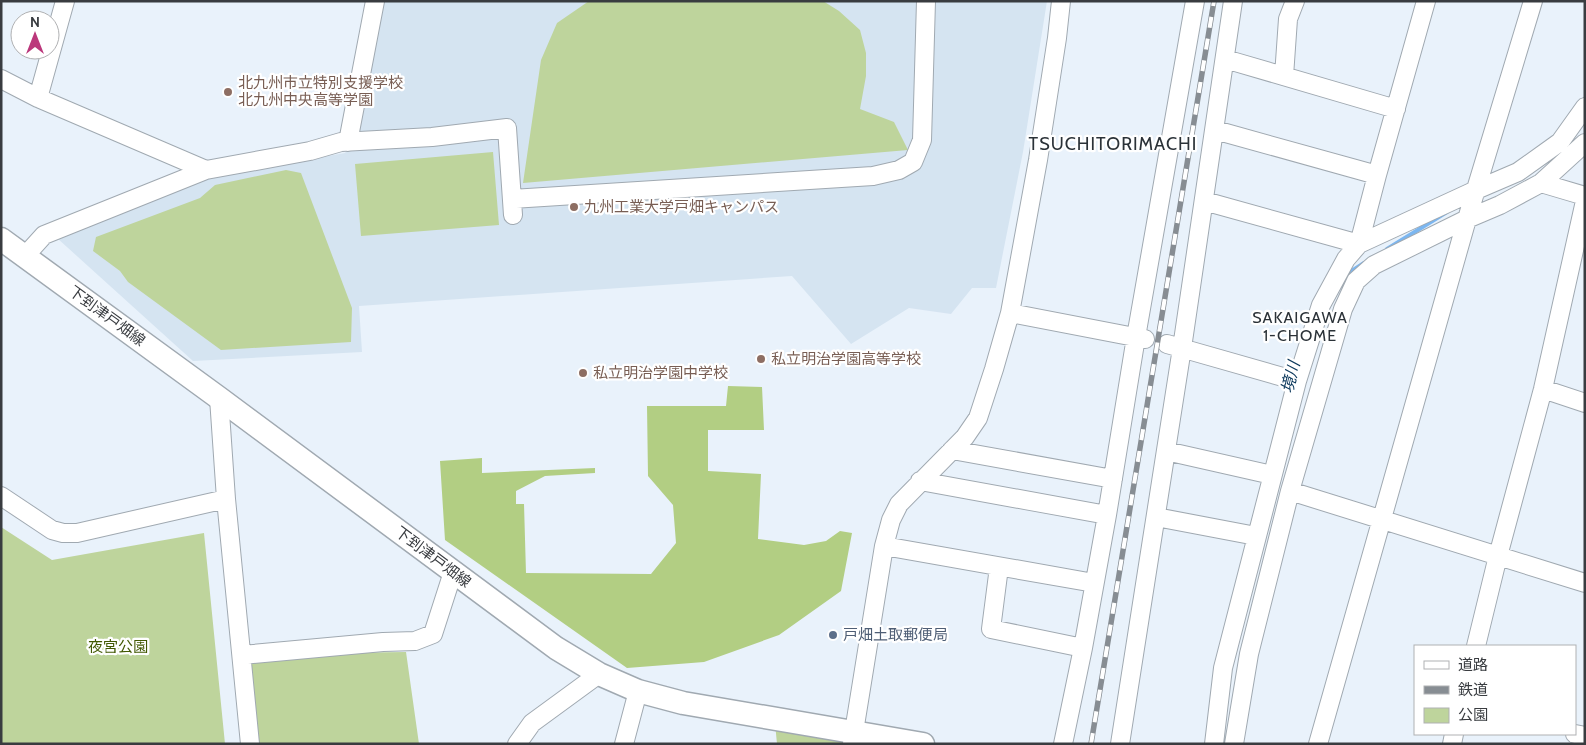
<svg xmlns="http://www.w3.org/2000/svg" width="1586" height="745" font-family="Cabin,'Noto Sans JP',sans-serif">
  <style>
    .built { fill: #d5e4f1 }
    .green { fill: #bed49c }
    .forest { fill: #b2ce83 }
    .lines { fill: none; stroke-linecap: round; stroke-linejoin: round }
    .stream { stroke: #7bb6f0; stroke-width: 4 }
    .minor-casing { stroke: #a0a9b1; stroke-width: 20 }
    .major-casing { stroke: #a0a9b1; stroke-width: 25 }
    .minor { stroke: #fff; stroke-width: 18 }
    .major { stroke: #fff; stroke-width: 22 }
    .rail-casing { stroke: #878d93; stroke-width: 5.5 }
    .rail { stroke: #fff; stroke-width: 4; stroke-dasharray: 11; stroke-linecap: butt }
    .education-dot { fill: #8d6e63; stroke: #fff; stroke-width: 2 }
    .service-dot { fill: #5c6f8a; stroke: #fff; stroke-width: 2 }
    .labels { text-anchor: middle; stroke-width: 4.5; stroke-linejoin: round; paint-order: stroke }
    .education-label { font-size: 15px; fill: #785e54; stroke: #fff; text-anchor: start }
    .street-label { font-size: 15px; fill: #393c40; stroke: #fff }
    .service-label { font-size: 15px; fill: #4e5e75; stroke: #fff; text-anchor: start }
    .park-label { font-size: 15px; fill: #425903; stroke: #fff }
    .neighbourhood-label { font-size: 16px; letter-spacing: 1px; fill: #2b3238; stroke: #fff }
    .water-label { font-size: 16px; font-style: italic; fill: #083559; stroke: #fff }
    .quarter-label { font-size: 18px; letter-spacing: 1px; fill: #2b3238; stroke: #fff }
  </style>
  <rect width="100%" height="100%" fill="#e9f2fb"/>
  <path class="built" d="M383 1H1047L1023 152 996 288H972L951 314 909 308 851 344 792 276 359 306 362 352 193 361 57 238 215 176 345 153 357 135Z"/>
  <path class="green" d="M589 1H823L839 11 860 30 866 53V76L860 109 894 122 908 150 523 183 541 60 557 23Z
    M493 152 499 225 361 236 355 164Z
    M286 170 301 173 352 308 351 342 221 350 128 282 120 271 93 251 96 237 200 198 215 185Z
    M1 527 52 560 204 533 225 744H1Z
    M406 652 419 744H258L249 654Z
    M775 723 851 735 849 744H777Z"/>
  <path class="forest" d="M728 386 762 387 764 430H708V471L761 474 758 539 804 545 826 541 840 531 852 533 841 591 779 635 704 662 627 668 445 540 440 461 482 458V473L595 468V473L545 476 516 491V504H524L526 573 651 574 676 543 673 505 648 476 647 406H726Z"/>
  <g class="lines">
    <path class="stream" d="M1387 249 1447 212
      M1345 276 1347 274 1364 263"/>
    <g class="minor-casing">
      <path id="minor" d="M1225 59 1396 109
        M1284 76 1288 19 1295 1
        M1 79 38 98 206 170
        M38 98 65 1
        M1215 130 1377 175
        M348 142 375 1
        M1541 183 1585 196
        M512 199 873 176 899 170 913 162 922 140 926 1
        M1204 201 1359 244 1377 175 1426 1
        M25 256 44 235 206 170 310 151 341 142 432 137 507 128 513 215
        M1010 313 1145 339
        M1167 344 1297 381
        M1543 389 1585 403
        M219 398 226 499 250 744
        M952 450 1113 479
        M1166 451 1272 475
        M920 481 1107 515
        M1290 491 1585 583
        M1 496 52 530 63 533H77L226 499
        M1156 517 1256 536
        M884 546 1094 583
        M999 567 991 629 1083 648
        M1476 646 1498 556 1543 389 1585 201
        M242 655 383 642 415 641 433 634 453 572
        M1575 734 1585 736
        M517 744 532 723 599 674
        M624 744 638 691
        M852 744 884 546 891 520 899 504 965 437 978 418 994 369 1010 313 1038 160 1057 38 1061 1
        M1063 744 1083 648 1107 515 1136 337 1195 1
        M1120 744 1182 348 1233 1
        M1214 744 1223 668 1297 381 1321 305 1346 259 1359 244 1476 190 1518 172 1560 142 1585 107
        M1234 744 1249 654 1290 491 1343 309 1356 281 1374 265 1467 219 1500 205 1541 183 1585 143
        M1318 744 1467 219 1533 1
        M1452 744 1454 734"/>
    </g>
    <g class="major-casing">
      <path id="major" d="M1 239 219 398 556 648 599 674 638 691 683 703 923 744"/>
    </g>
    <use href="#minor" class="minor"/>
    <use href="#major" class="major"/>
    <g class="rail-casing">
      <path id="rail" d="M1091 744 1214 1"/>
    </g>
    <use href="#rail" class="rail"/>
  </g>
  <g class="education-dot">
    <circle cx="228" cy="92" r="5"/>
    <circle cx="574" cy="207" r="5"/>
    <circle cx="761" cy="359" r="5"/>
    <circle cx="583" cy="373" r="5"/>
  </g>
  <circle class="service-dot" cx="833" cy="635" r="5"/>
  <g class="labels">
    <g class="education-label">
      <text x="238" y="88">北九州市立特別支援学校<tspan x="238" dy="17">北九州中央高等学園</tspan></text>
      <text x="584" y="212">九州工業大学戸畑キャンパス</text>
      <text x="771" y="364">私立明治学園高等学校</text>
      <text x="593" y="378">私立明治学園中学校</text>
    </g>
    <g class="street-label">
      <text transform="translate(107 316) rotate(36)" y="5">下到津戸畑線</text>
      <text transform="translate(433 557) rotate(37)" y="5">下到津戸畑線</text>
    </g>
    <g class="service-label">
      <text x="843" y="640">戸畑土取郵便局</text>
    </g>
    <g class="park-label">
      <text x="118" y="652">夜宮公園</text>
    </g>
    <g class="neighbourhood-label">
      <text x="1300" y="323">SAKAIGAWA<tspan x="1300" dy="18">1-CHOME</tspan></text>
    </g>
    <g class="water-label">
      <text transform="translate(1290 377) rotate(-76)" y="6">境川</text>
    </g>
    <g class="quarter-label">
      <text x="1113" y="150">TSUCHITORIMACHI</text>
    </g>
  </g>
  <rect width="1586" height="745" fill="none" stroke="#393c40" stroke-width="5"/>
  <rect x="1414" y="645" width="162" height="90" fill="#ffffff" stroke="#b0b1b3"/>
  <rect x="1424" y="661" width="25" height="8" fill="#ffffff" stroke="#b0b1b3"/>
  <text x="1458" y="670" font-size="15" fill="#393c40">道路</text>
  <rect x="1424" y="686" width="25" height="8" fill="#878d93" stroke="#b0b1b3"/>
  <text x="1458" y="695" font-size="15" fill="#393c40">鉄道</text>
  <rect x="1424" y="708" width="25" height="15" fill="#bed49c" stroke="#b0b1b3"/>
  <text x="1458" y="720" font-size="15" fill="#393c40">公園</text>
  <g transform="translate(35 35)"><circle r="24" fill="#ffffff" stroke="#b0b1b3"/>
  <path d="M0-4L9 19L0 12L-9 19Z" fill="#bb377b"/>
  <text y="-8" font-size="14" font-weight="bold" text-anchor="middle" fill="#393c40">N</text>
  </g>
</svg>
